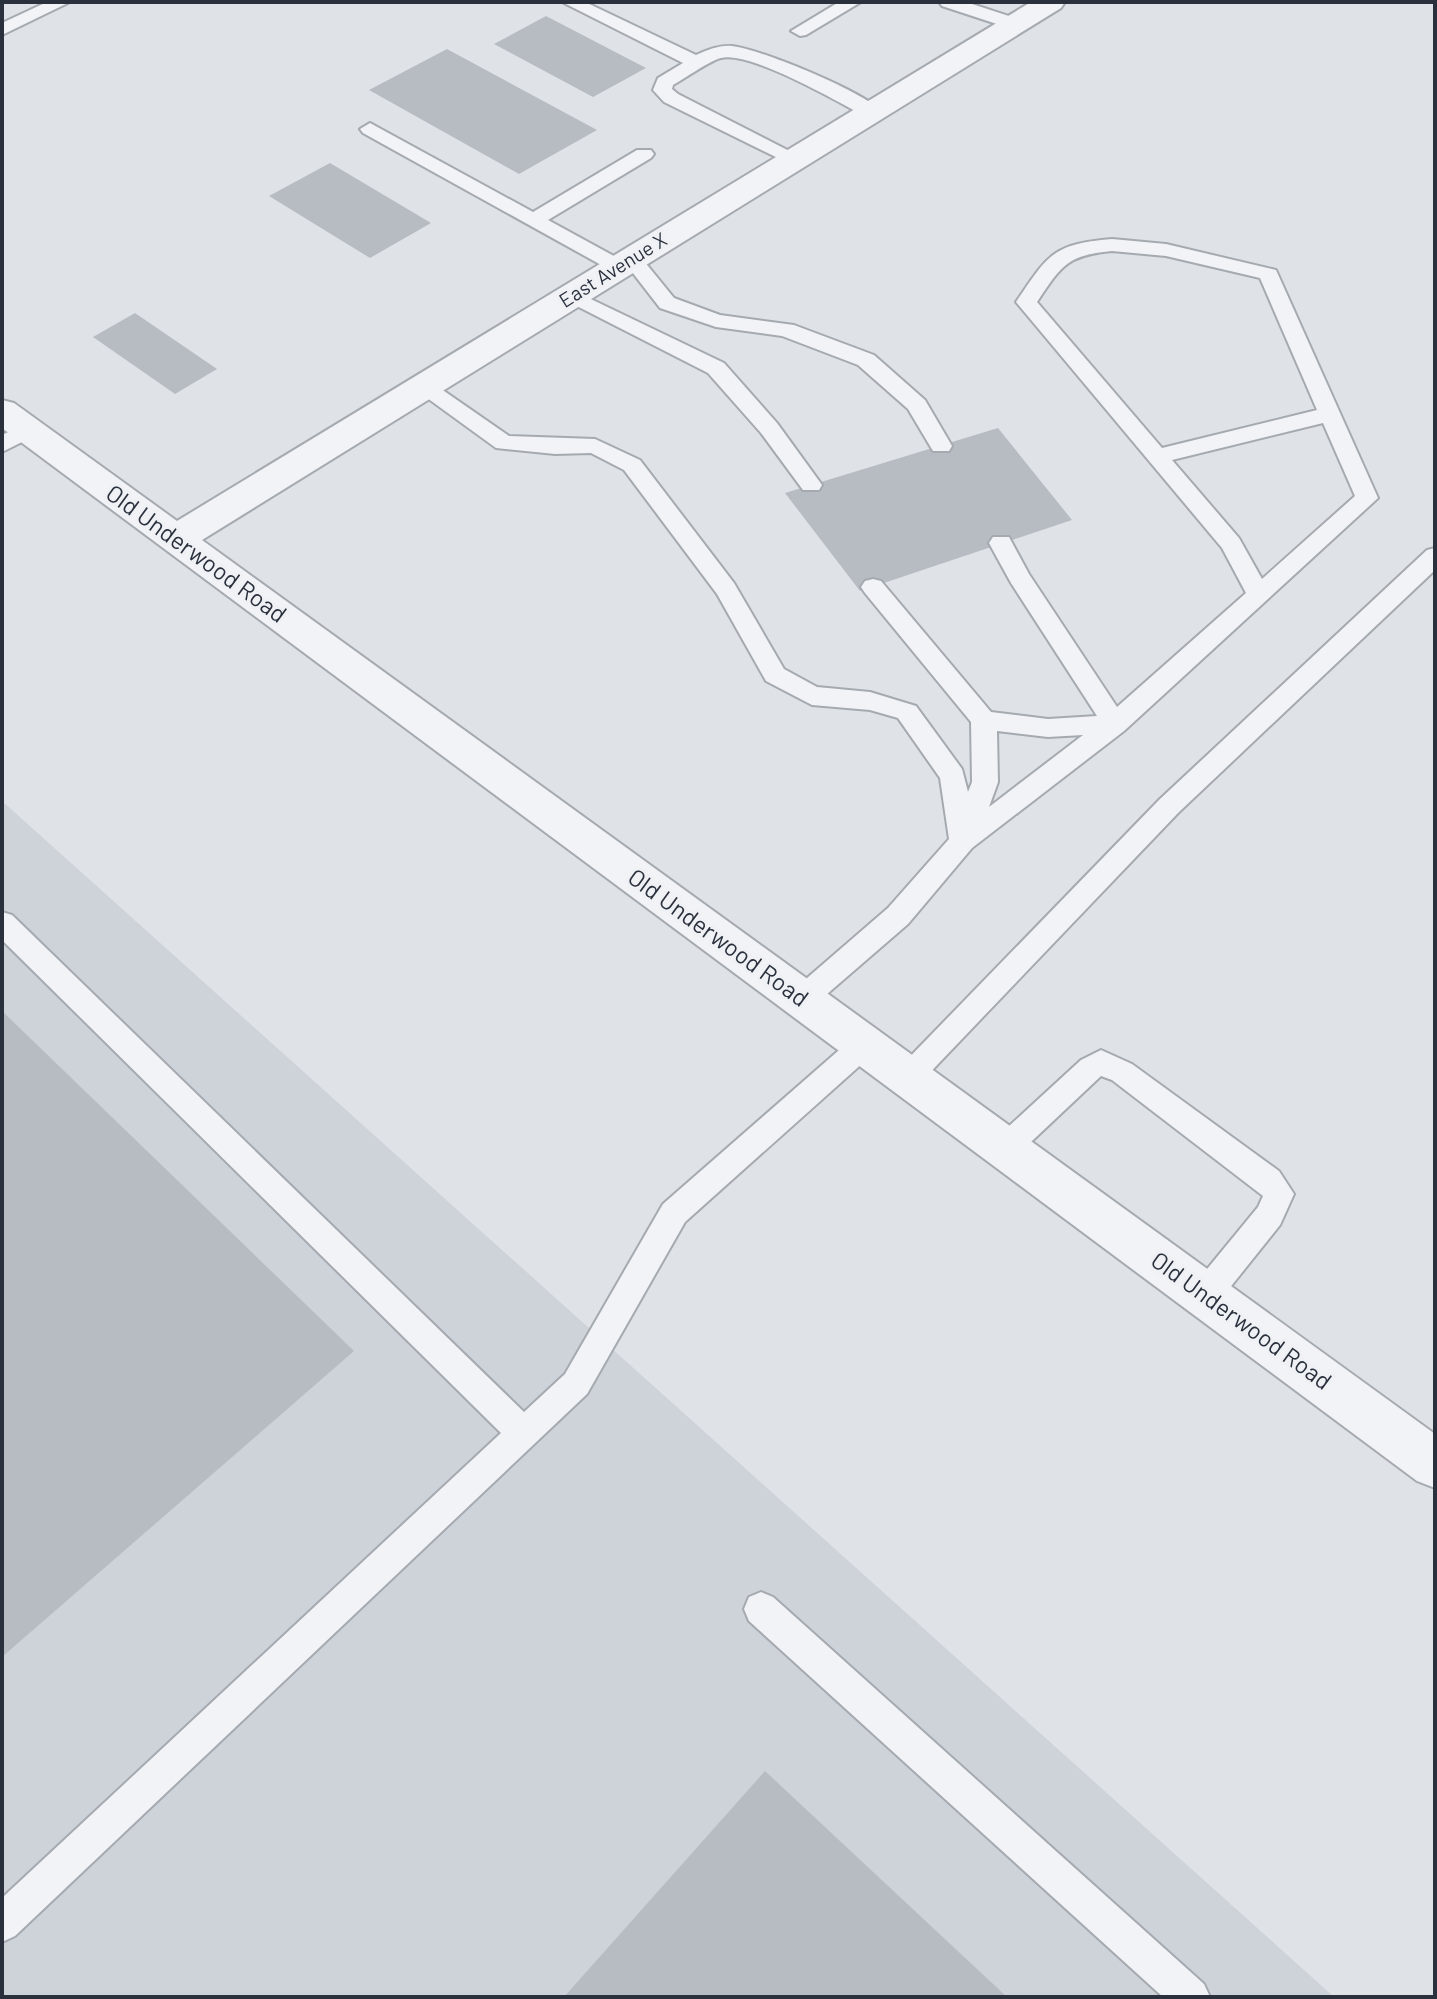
<svg xmlns="http://www.w3.org/2000/svg" width="1437" height="1999" font-family="Barlow,sans-serif">
  <style>
    .built { fill: #ced2d9 }
    .building { fill: #b7bcc3 }
    .lines { fill: none; stroke-linecap: round; stroke-linejoin: round }
    .lane-casing { stroke: #a5aab1; stroke-width: 4 }
    .street-casing { stroke: #a5aab1; stroke-width: 4 }
    .lane { fill: #f2f3f6; fill-rule: evenodd }
    .street { fill: #f2f3f6; fill-rule: evenodd }
    .labels { text-anchor: middle; stroke-width: 7; stroke-linejoin: round; paint-order: stroke }
    .far-street-label { font-size: 20px; fill: #2a313d; stroke: #eff1f5 }
    .street-label { font-size: 24px; fill: #2a313d; stroke: #eff1f5 }
  </style>
  <rect width="100%" height="100%" fill="#dfe3e7"/>
  <path class="built" d="M2 801 1334 1997H2Z"/>
  <path class="building" d="M546 16 646 68 593 97 494 44Z
    M447 49 597 130 519 174 369 90Z
    M330 163 431 223 370 258 269 196Z
    M135 313 217 369 175 394 93 337Z
    M998 428 1072 520 860 591 785 493Z
    M2 1011 354 1351 2 1657Z
    M765 1771 1007 1997H564Z"/>
  <g class="lines">
    <g class="lane-casing">
      <path id="lane" d="M47 2H70L2 35V23Z
        M562 2H585L696 55C708 50 719 45 732 46 760 49 865 92 882 112L872 118 865 116C836 101 751 51 721 58 711 60 684 79 673 85L672 89 678 94 805 159 795 165 788 163 664 102 653 90 658 78 683 63Z
        M839 2H861L806 35 800 36 791 31Z
        M939 2H966L1021 20 1024 24 1021 28H1009L942 6Z
        M370 123 533 212 637 150H651L654 154 651 158 548 220 623 261 625 255H639L674 298 720 315 794 325 874 355 925 400 952 446 949 451H933L908 409 858 365 782 336 716 327 660 308 629 268 619 273 612 271 363 133 360 129Z
        M1112 239 1166 244 1276 270 1378 498 1124 731 972 848 908 924 812 1007 802 1010 792 1007 788 999 792 991 888 908 949 839 940 778 898 718 870 710 812 705 766 681 717 594 624 470 591 453 555 454 496 448 412 387 415 382H431L509 436 595 439 640 460 734 583 784 669 817 687 870 692 916 706 962 769 968 792 972 782 971 722 865 593 861 587 865 581 873 579 881 581 991 712 1048 719 1097 716 1011 583 989 543 993 537H1009L1029 574 1117 707 1246 593 1222 548 1016 302C1048 255 1052 244 1112 239ZM1112 251 1166 256 1260 278 1317 410 1162 448 1037 302C1061 266 1067 255 1112 251ZM1323 423 1355 496 1262 579 1239 538 1172 460ZM997 731 1048 737 1083 735 989 807 998 782Z
        M572 290 724 363 777 423 822 485 819 490H803L761 433 708 373 565 300 562 296Z
        M28 423 36 425 39 430 36 435 2 452V435Z
        M1435 548V570L1178 813 918 1085 908 1089 898 1085 894 1077 898 1069 1160 799 1427 550Z
        M2 912 12 915 524 1412 565 1374 663 1204 854 1037 864 1033 874 1037 878 1045 874 1053 685 1222 587 1394 15 1936 2 1942V1898L501 1433 2 940Z
        M1101 1050 1132 1064 1279 1171 1294 1194 1280 1225 1216 1305 1205 1309 1194 1305 1190 1295 1194 1285 1258 1207 1263 1196 1112 1080 1101 1076 1015 1157 1005 1161 995 1157 990 1148 995 1139 1081 1060Z
        M761 1592 773 1597 1204 1984 1210 1997H1163L749 1621 744 1609 749 1597Z"/>
    </g>
    <g class="street-casing">
      <path id="street" d="M1031 2H1065L1061 8 202 540 1435 1434V1488L1417 1481 2 428V400L14 403 177 521Z"/>
    </g>
    <use href="#lane" class="lane"/>
    <use href="#street" class="street"/>
  </g>
  <g class="labels">
    <g class="far-street-label">
      <text transform="translate(613 270) rotate(-32)" y="7">East Avenue X</text>
    </g>
    <g class="street-label">
      <text transform="translate(196 554) rotate(36)" y="8">Old Underwood Road</text>
      <text transform="translate(718 938) rotate(36)" y="8">Old Underwood Road</text>
      <text transform="translate(1241 1321) rotate(36)" y="8">Old Underwood Road</text>
    </g>
  </g>
  <rect width="1437" height="1999" fill="none" stroke="#2a313d" stroke-width="8"/>
</svg>
